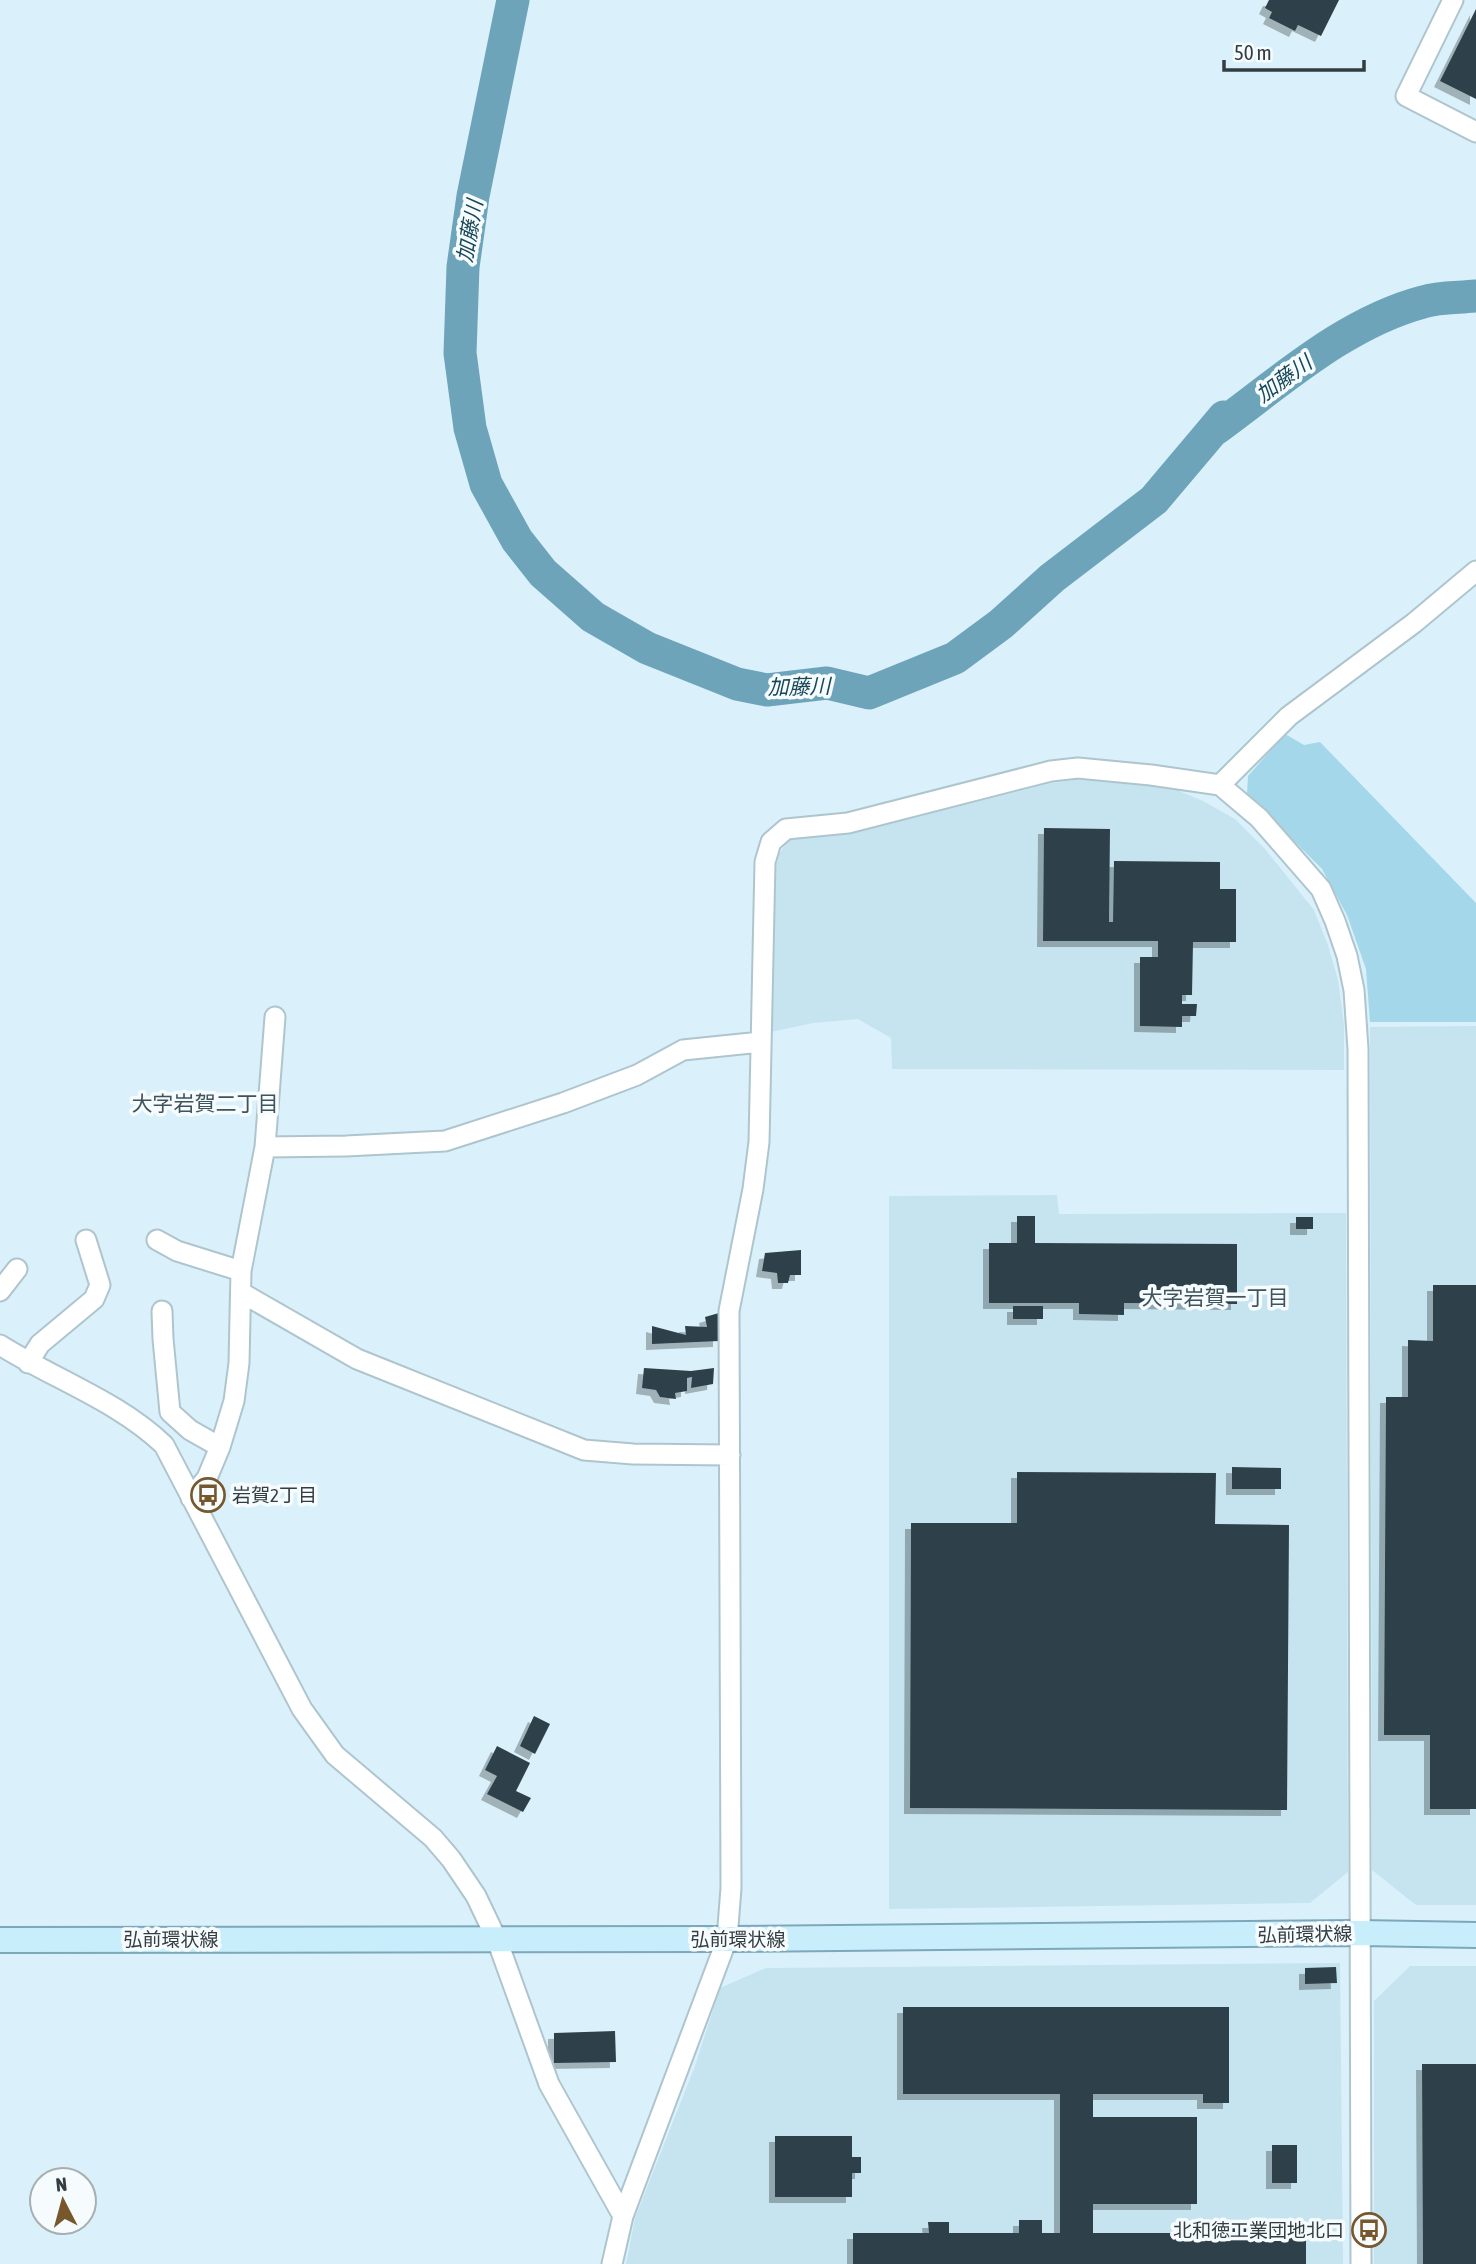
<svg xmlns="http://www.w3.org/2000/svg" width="1476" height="2264" font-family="'Asap Condensed','Noto Sans JP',sans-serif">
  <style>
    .built { fill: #c5e4f0 }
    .green { fill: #a4d7ea }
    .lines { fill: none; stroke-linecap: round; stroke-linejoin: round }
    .river { stroke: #6ea4b9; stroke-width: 33 }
    .building { fill: #2e4148; filter: url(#shadow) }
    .minor-casing { stroke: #afc5ce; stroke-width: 23 }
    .major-casing { stroke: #7ca8b9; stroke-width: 28 }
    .minor { stroke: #fff; stroke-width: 19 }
    .major { stroke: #c8eefc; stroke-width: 24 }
    .labels { text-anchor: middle; stroke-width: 7; stroke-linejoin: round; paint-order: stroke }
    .poi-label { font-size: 19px; fill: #333c40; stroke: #f6fbfd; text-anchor: start }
    .street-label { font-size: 19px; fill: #333c40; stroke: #f6fbfd }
    .water-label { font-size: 21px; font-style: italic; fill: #184756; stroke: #f6fbfd }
    .neighbourhood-label { font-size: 21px; fill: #3f535b; stroke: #f6fbfd }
  </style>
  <defs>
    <filter id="shadow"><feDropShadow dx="-6" dy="6" stdDeviation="0" flood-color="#0004"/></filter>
  </defs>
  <rect width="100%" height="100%" fill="#daf1fb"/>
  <path class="built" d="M1082 779 1124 781 1177 790 1203 801 1235 819 1265 849 1314 910 1328 945 1338 980 1344 1025V1070L892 1069 891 1038 858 1019 813 1023 771 1032 776 866 779 854 790 838 866 830 1052 783Z
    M1476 1026V1905H1416L1372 1870 1370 1027Z
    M1057 1195 1059 1214 1346 1213 1348 1872 1310 1903 889 1909V1196Z
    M1340 1963 1343 2264H626L635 2218 695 2066 720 1988 766 1968Z
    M1410 1966H1476V2264H1374V2001Z"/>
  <path class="green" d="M1285 734 1304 745 1320 742 1476 903V1022H1370L1366 969 1347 915 1322 869 1247 794 1248 776Z"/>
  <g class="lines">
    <path class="river" d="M513 0 473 196 463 267 460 353 470 428 486 484 517 540 543 573 593 617 647 648 737 684 767 690 827 683 869 693 955 658 1001 624 1052 578 1154 500 1224 417 1214 430C1279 383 1344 323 1423 302 1440 297 1459 298 1476 296"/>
  </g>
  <path class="building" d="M1269 0H1339L1321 36 1298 25 1295 31 1269 18 1272 12 1265 8Z
    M1476 9V99L1440 81Z
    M1044 828 1110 829 1109 922H1113L1114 861 1220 862V889H1236V942H1193L1192 995H1182V1004H1197L1196 1016H1182V1027L1140 1026V957H1158V941H1043Z
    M1017 1216H1035V1243L1237 1244V1304L1124 1303V1315L1079 1314V1303H989V1243H1017Z
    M1296 1217H1313V1229H1296Z
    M801 1250V1275H790L788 1283H778L777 1273 762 1271 765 1253Z
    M1433 1285H1476V1809H1430V1735H1384L1386 1397H1408V1340L1433 1341Z
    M1013 1306H1043V1319H1013Z
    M719 1313V1341L652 1344V1326L686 1335 685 1326 707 1327 705 1317Z
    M644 1368 691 1371 714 1368 713 1384 691 1388 692 1377 687 1378V1391L675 1393 676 1399 660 1397 656 1390 642 1388Z
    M1232 1467 1281 1468V1489H1232Z
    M1017 1472 1216 1473 1215 1524 1289 1525 1287 1810 910 1808 911 1523H1017Z
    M534 1716 550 1724 535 1754 520 1746Z
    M497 1746 530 1763 516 1791 531 1798 523 1812 487 1794 497 1776 485 1770Z
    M1336 1967 1337 1983 1305 1984V1968Z
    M903 2007H1229V2103H1203V2094H1093V2117H1197V2204H1093V2233H1224V2222H1246V2233H1306V2264H853V2233H929L928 2222H949V2233H1019V2220H1042V2233H1060V2094H903Z
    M615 2031 616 2062 554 2063V2033Z
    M1422 2064H1476V2264H1423Z
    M775 2136H852V2157H861V2173H852V2197H775Z
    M1272 2145H1297V2183H1272Z"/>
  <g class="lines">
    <g class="minor-casing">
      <path id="minor" d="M1453 0 1406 96 1476 132
        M1220 785 1289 716 1414 623 1476 571
        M265 1147 346 1146 445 1141 563 1103 637 1075 683 1050 761 1042
        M157 1240 177 1251 241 1271
        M0 1291 17 1269
        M242 1293 357 1359 584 1450 633 1454 730 1455
        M162 1311 163 1339 170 1412 190 1430 220 1447
        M0 1345C54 1379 118 1401 164 1445L302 1709 335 1755 433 1838 451 1859 476 1896 497 1940 549 2084 623 2216
        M28 1363 40 1344 94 1299 100 1285 86 1240
        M191 1498 207 1478 220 1447 234 1401 239 1363 241 1271 265 1147 275 1017
        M612 2264 623 2216 727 1939 731 1888 729 1311 753 1189 759 1142 765 862 771 842 786 829 848 823 1051 771 1078 768 1151 775 1220 785 1259 818 1321 889 1335 921 1347 956 1354 990 1358 1049 1361 2264"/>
    </g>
    <g class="major-casing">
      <path id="major" d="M0 1940 727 1939 1360 1933 1476 1935"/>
    </g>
    <use href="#minor" class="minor"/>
    <use href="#major" class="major"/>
  </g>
  <defs>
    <g id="bus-ring" transform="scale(1.75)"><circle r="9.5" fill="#f6fbfd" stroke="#77582d" stroke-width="1.5"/><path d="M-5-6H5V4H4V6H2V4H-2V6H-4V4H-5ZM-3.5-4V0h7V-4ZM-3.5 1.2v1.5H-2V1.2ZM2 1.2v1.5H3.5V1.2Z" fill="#77582d"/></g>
  </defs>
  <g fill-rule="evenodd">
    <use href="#bus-ring" x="208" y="1495"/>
    <use href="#bus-ring" x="1369" y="2230"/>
  </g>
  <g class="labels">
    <g class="poi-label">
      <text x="232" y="1502">岩賀2丁目</text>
      <text x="1344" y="2237" text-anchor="end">北和徳工業団地北口</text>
    </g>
    <g class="street-label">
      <text transform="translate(1305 1934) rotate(-1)" y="7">弘前環状線</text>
      <text x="171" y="1946">弘前環状線</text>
      <text x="738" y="1946">弘前環状線</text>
    </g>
    <g class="water-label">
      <text transform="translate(470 231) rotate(-80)" y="7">加藤川</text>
      <text transform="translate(1284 379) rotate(-36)" y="7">加藤川</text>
      <text transform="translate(799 687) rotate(-1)" y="7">加藤川</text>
    </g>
    <g class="neighbourhood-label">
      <text x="205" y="1111">大字岩賀二丁目</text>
      <text x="1215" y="1305">大字岩賀一丁目</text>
    </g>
  </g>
  <g transform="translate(63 2201) rotate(354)"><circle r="33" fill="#f6fbfd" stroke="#a8afb1" stroke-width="2"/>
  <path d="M0-5L12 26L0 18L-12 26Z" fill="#77582d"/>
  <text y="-10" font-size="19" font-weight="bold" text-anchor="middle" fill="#333c40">N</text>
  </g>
  <path d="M1224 60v10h140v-10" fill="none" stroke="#333c40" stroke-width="3.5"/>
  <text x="1234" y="60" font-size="21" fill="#333c40" stroke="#f6fbfd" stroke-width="5" paint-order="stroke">50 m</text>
</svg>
